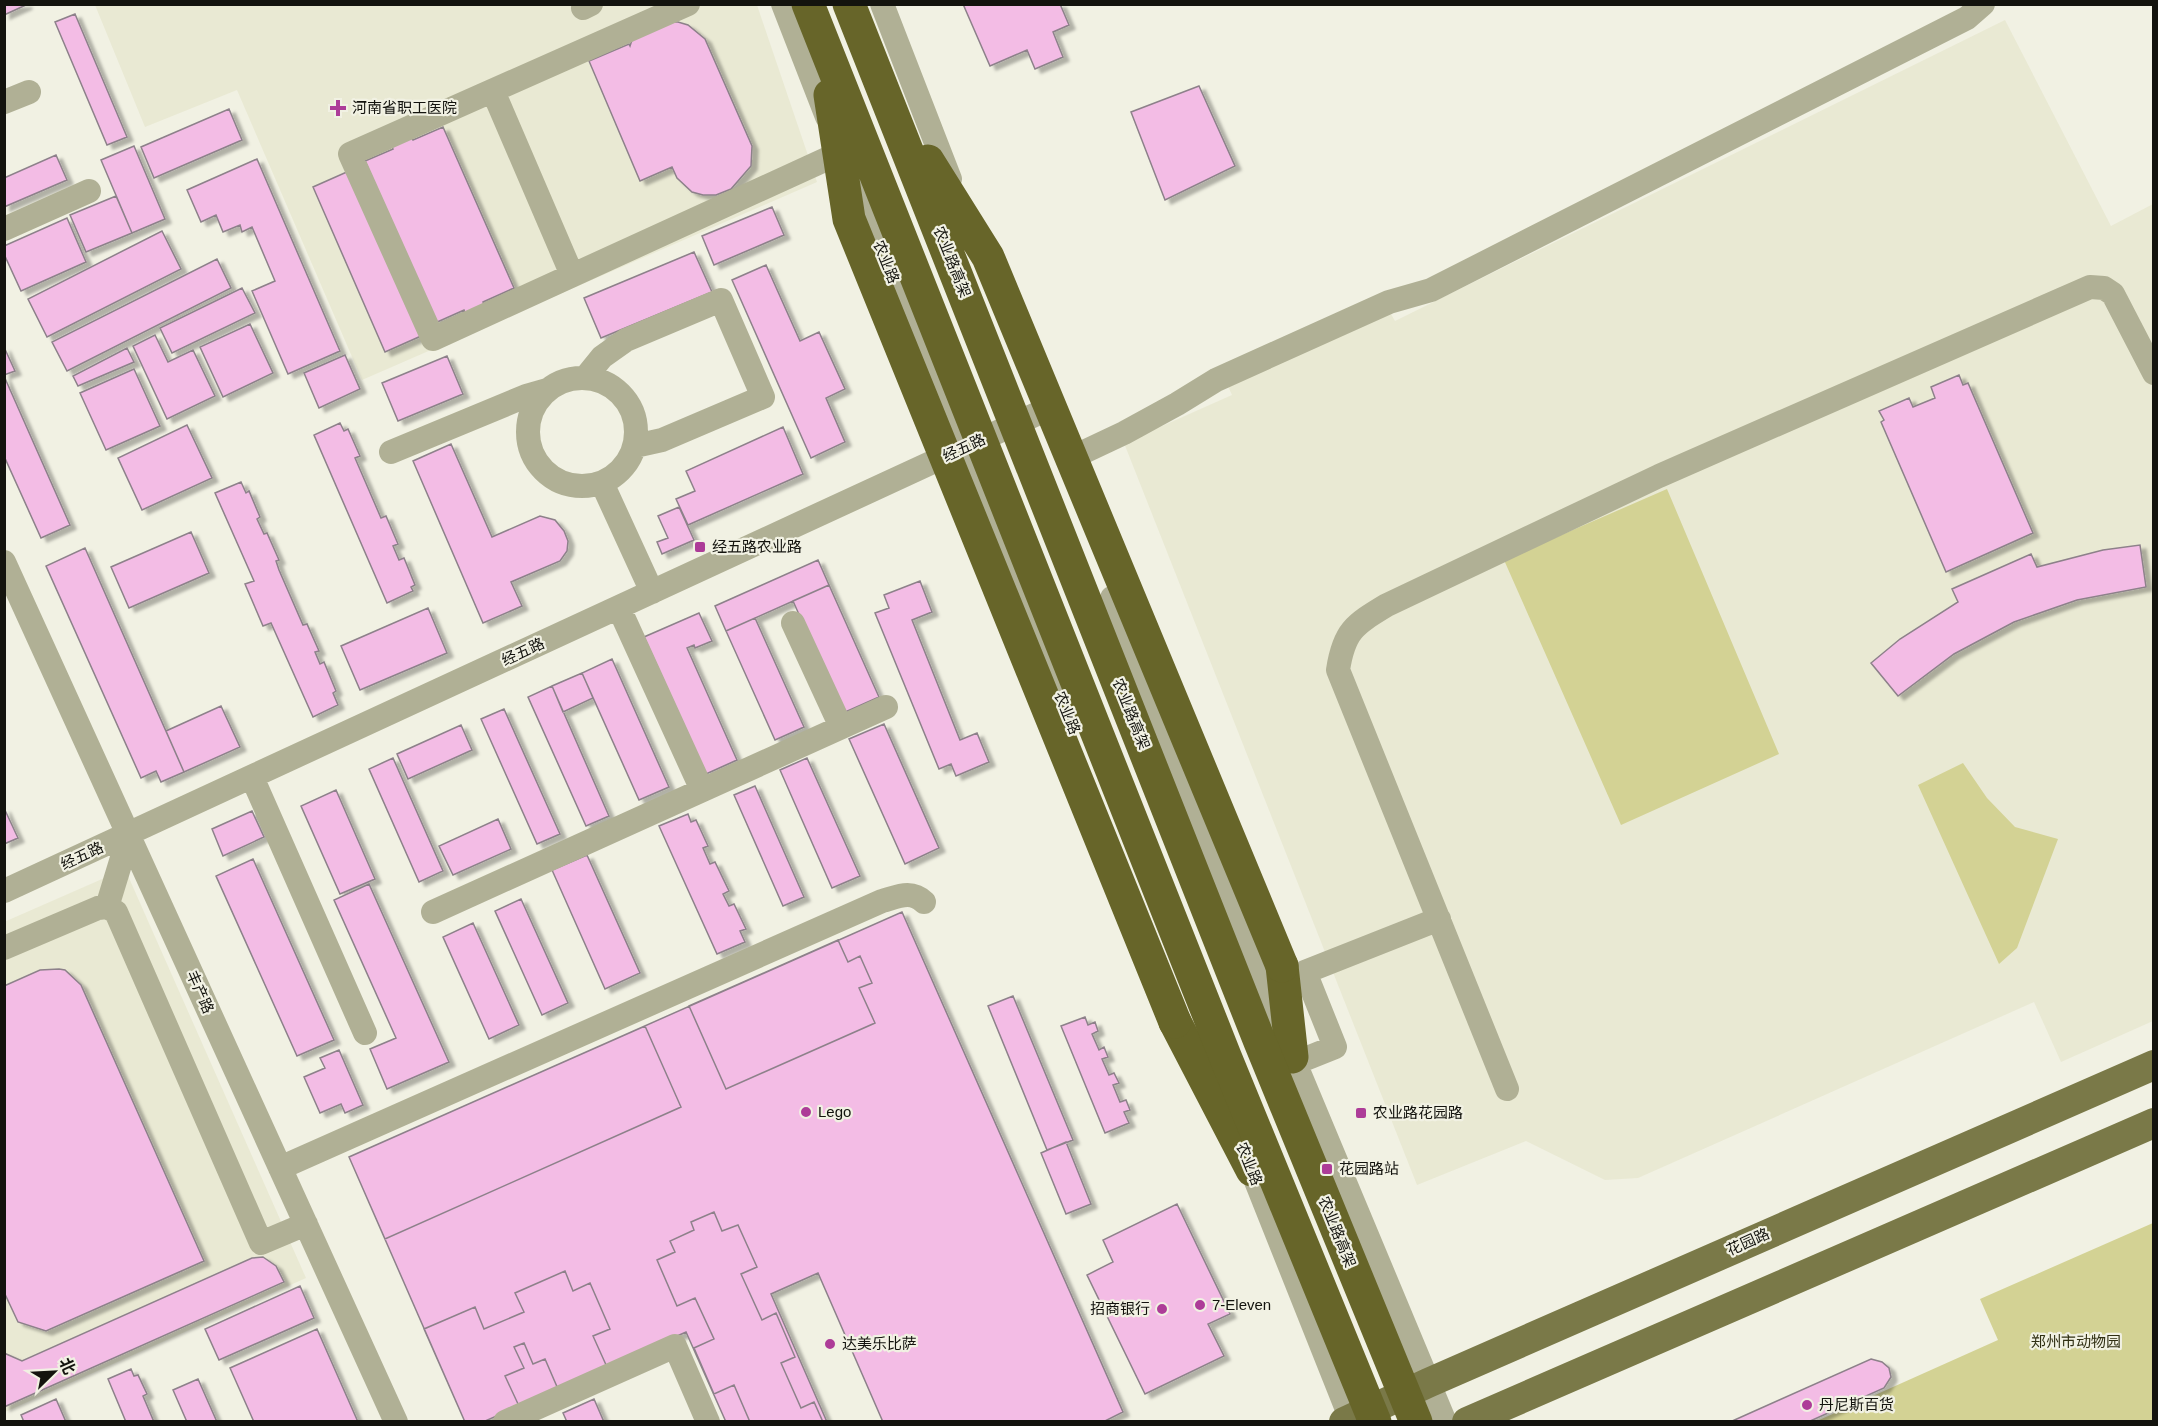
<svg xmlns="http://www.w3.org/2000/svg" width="2158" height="1426" font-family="Helvetica,'Noto Sans SC',sans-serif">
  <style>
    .built { fill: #e9e9d3 }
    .green { fill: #d3d294 }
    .building { fill: #f3bce5; stroke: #8d818a; stroke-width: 1.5; filter: url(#shadow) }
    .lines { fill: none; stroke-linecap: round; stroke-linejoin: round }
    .minor { stroke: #b0b095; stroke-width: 24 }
    .major { stroke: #7a7948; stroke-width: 30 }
    .highway { stroke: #676529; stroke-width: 33 }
    .highway-bridge { stroke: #676529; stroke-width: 33 }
    .poi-dot { fill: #ad3c98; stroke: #f1f1e3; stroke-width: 2 }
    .labels { text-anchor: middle; stroke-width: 4.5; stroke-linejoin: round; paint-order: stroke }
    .poi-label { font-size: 15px; fill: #13130e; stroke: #f1f1e3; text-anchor: start }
    .street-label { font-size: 15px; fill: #13130e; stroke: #f1f1e3 }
    .park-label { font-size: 15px; fill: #2f2e12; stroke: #f1f1e3 }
  </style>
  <defs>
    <filter id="shadow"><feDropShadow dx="6" dy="4" stdDeviation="1.5" flood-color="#0004"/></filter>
  </defs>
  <rect width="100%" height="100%" fill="#f1f1e3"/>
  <path class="built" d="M95 5H757L817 182 362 380 237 90 145 127Z
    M2005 20 2111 226 2153 204V1021L2061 1062 2034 1002 1638 1178 1605 1180 1526 1141 1417 1185 1124 443 1232 395 1226 382 1388 309 1395 321Z
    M125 869 306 1278 5 1412 4 922Z"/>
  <path class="green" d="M1667 489 1779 754 1621 825 1504 560Z
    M1963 763 1987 798 2015 827 2058 839 2017 948 1999 964 1918 785Z
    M2153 1223V1421H1817L1998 1340 1980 1299Z"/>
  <path class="building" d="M4 4H26V5L4 15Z
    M963 4H1060L1069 25 1053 32 1063 57 1035 69 1027 50 990 66Z
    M75 14 127 137 107 145 55 22Z
    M663 22H678L688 25 705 39 752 146 751 166 731 189 716 195H703L692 192 677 178 672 167 640 181 589 61 629 44 630 46 633 37Z
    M1199 86 1235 166 1165 200 1131 112Z
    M229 109 242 140 154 178 141 147Z
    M443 127 514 288 483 302 485 308 466 316 464 310 435 323 365 161 393 149 391 144 410 135 413 140Z
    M134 146 165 219 132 233 101 160Z
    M56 155 67 180 4 207V178Z
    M257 159 340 351 288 374 252 291 275 281 252 227 242 232 240 225 223 232 216 215 201 222 187 190Z
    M349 171 421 336 385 352 313 187Z
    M116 196 132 233 86 252 70 215Z
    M772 207 784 235 714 265 702 236Z
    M67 218 86 262 21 291 4 254V246Z
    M162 231 181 269 47 337 28 299Z
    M694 252 712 292 601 338 584 298Z
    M217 259 231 288 67 371 52 342Z
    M766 265 800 341 819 332 845 389 826 398 845 442 811 458 732 280Z
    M242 288 255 313 172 353 160 328Z
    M250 324 273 373 223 397 200 347Z
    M155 335 168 362 193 350 215 396 167 419 133 346Z
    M4 347 15 371 4 375Z
    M127 348 134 362 78 386 73 376Z
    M345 355 360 389 319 408 304 373Z
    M447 356 463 394 398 421 382 383Z
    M134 369 160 426 106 450 80 393Z
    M1959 375 1963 385 1968 383 2033 533 1946 572 1881 422 1884 420 1879 411 1909 398 1913 407 1935 398 1931 387Z
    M4 376 70 525 41 538 4 456Z
    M340 423 344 431 348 429 360 456 355 458 381 518 386 516 398 544 393 546 399 560 404 558 415 585 411 587 413 591 387 603 314 435Z
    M187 425 212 478 142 510 118 458Z
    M783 427 803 474 688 525 676 499 695 491 686 471Z
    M451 444 492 537 540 516 555 520 564 531 568 541 567 551 560 561 511 582 522 606 483 623 413 461Z
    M241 482 246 493 249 491 260 517 257 519 264 534 267 533 279 560 276 561 279 570 303 625 307 624 319 651 315 652 320 664 324 662 336 691 333 693 338 705 313 717 271 623 263 626 245 584 254 581 215 493Z
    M679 507 694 540 662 554 657 542 668 538 658 516Z
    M191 532 209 573 129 608 111 567Z
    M2140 545 2146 587 2077 600 2014 622 1954 654 1898 696 1871 663 1900 639 1958 602 1952 589 2031 554 2037 567 2103 550Z
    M85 548 184 772 161 782 156 771 141 778 46 566Z
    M818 560 829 585 726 631 715 606Z
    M920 581 932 612 912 620 960 740 977 733 989 762 956 776 951 764 939 769 875 613 889 608 884 595Z
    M829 585 879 697 843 713 793 601Z
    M428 608 447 653 360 690 341 646Z
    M699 613 712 641 695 648 694 645 687 648 737 760 706 774 644 637Z
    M755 618 804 727 775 740 726 631Z
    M612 659 669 787 639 800 582 673Z
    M582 673 593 698 563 712 552 686Z
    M552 686 609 816 586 826 528 697Z
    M221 706 240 747 184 772 166 731Z
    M504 709 560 834 537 844 481 719Z
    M884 724 939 848 905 864 849 739Z
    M461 725 472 750 408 779 397 754Z
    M393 758 443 871 419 882 369 769Z
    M807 758 860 876 832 888 780 770Z
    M755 786 804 897 783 906 734 795Z
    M336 790 375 879 340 894 301 806Z
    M4 808 18 838 4 844Z
    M252 811 264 837 223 856 212 829Z
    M688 814 691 822 696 820 708 846 703 848 710 864 715 862 729 891 723 894 729 906 734 904 746 929 740 931 745 942 717 954 659 826Z
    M498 819 511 849 453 875 439 846Z
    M587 855 640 973 605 989 552 870Z
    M253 859 334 1040 297 1056 216 876Z
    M369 884 449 1062 387 1089 370 1049 396 1038 334 900Z
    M521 899 568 1003 542 1015 495 911Z
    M902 912 1123 1412 1103 1422H883L818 1273 771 1294 827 1422H726L686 1332 483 1422H465L349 1157Z
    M473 923 519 1025 489 1039 443 937Z
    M838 940 848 962 860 956 872 983 859 988 875 1023 726 1089 689 1006Z
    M59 969 65 970 81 985 204 1261 46 1331 18 1322 4 1292V986L40 970Z
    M1013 996 1073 1140 1047 1150 988 1006Z
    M1085 1017 1088 1025 1095 1022 1098 1031 1092 1034 1099 1050 1104 1047 1108 1057 1102 1059 1109 1075 1114 1073 1119 1083 1113 1085 1120 1102 1126 1100 1130 1110 1124 1112 1129 1123 1105 1133 1061 1026Z
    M645 1026 681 1107 385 1239 349 1157Z
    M339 1050 363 1105 345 1113 341 1104 320 1113 304 1077 325 1068 320 1058Z
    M1066 1142 1091 1204 1066 1214 1041 1153Z
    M1177 1204 1230 1314 1208 1324 1224 1356 1145 1394 1087 1275 1113 1262 1103 1240Z
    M714 1212 722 1231 738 1225 757 1267 741 1274 762 1320 776 1313 795 1357 781 1363 801 1408 814 1402 823 1422H750L734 1385 714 1394 694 1348 714 1339 695 1298 677 1306 657 1260 675 1252 670 1241 694 1230 691 1222Z
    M263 1257 276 1266 284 1282 4 1407V1353L22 1361 252 1258Z
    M565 1271 573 1291 590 1283 610 1329 593 1336 607 1367 558 1389 545 1359 533 1364 524 1343 514 1347 524 1368 505 1376 519 1406 483 1422H465L424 1329 475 1307 484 1329 524 1312 515 1293Z
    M300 1286 314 1318 219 1360 205 1329Z
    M317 1329 358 1422H254L230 1368Z
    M1871 1359 1882 1362 1889 1368 1891 1377 1884 1388 1808 1422H1730Z
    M131 1369 134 1376 138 1375 147 1394 143 1396 154 1422H126L108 1379Z
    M198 1379 217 1422H187L173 1390Z
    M56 1399 66 1422H24L21 1415Z
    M594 1399 604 1422H567L563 1413Z"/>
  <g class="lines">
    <path class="minor" d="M688 4 350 154 433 339 842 152
      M783 4 827 117
      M882 4 950 179
      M583 8 591 4
      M493 91 572 275
      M4 102 29 92
      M853 180 1059 693
      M4 229 89 191
      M528 432a54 54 0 1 1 108 0a54 54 0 1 1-108 0Z
      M585 378 602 357 626 340 721 300 763 397 662 440 635 446
      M391 452 526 396 547 390
      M1071 458 1124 433 1177 404 1216 380 1389 302 1431 290 1967 18 1983 4
      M602 483 652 592
      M4 562 396 1422
      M1112 598 1260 979 1445 1422
      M619 608 702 790
      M793 623 841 727
      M252 777 365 1033
      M4 891 1041 412
      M107 907 129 835
      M433 912 886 707
      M4 948 98 908 107 907 116 912 261 1243 306 1224
      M1295 1063 1335 1047 1305 972 1439 919
      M1507 1089 1338 670C1344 631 1354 625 1387 605L1659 476 2090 287 2104 288 2113 294 2154 373
      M1246 1156 1352 1422
      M280 1168 882 901C897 897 911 889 924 902
      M505 1422 675 1346 708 1422"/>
    <path class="major" d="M1344 1422 1428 1383 2154 1065
      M1467 1422 2154 1123"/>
    <path class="highway" d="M1282 966 1292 1057
      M1175 1022 1252 1170"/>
    <path class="highway-bridge" d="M808 4 1225 1056 1375 1422
      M849 4 1260 1042 1416 1422
      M830 95 849 219 1175 1022
      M928 161 988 257 1282 966"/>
  </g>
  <g class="poi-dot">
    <path d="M335 99h6v6h6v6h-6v6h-6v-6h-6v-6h6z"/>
    <rect x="694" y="541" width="12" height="12" rx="3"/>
    <circle cx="806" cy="1112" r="6"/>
    <rect x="1355" y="1107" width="12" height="12" rx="3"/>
    <rect x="1321" y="1163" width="12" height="12" rx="3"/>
    <circle cx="1200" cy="1305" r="6"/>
    <circle cx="1162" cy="1309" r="6"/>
    <circle cx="830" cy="1344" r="6"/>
    <circle cx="1807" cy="1405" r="6"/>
  </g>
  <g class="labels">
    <g class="poi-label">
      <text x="352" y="113">河南省职工医院</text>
      <text x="712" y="552">经五路农业路</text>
      <text x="818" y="1117">Lego</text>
      <text x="1373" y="1118">农业路花园路</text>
      <text x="1339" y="1174">花园路站</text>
      <text x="1212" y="1310">7-Eleven</text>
      <text x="1150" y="1314" text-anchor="end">招商银行</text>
      <text x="842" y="1349">达美乐比萨</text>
      <text x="1819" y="1410">丹尼斯百货</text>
    </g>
    <g class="street-label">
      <text transform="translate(886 262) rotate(68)" y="5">农业路</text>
      <text transform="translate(952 262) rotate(68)" y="5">农业路高架</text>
      <text transform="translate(964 448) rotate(-25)" y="5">经五路</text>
      <text transform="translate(523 652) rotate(-25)" y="5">经五路</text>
      <text transform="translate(1067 713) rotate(68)" y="5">农业路</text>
      <text transform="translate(1131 714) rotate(68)" y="5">农业路高架</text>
      <text transform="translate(82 856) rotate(-25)" y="5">经五路</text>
      <text transform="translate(200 992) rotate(66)" y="5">丰产路</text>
      <text transform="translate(1249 1164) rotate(68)" y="5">农业路</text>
      <text transform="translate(1337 1232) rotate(68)" y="5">农业路高架</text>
      <text transform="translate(1748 1242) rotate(-24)" y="5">花园路</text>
    </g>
    <g class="park-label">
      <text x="2076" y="1347">郑州市动物园</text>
    </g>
  </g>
  <rect width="2158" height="1426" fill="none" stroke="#13130e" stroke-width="12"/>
  <g transform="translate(54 1372) rotate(66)" stroke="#f1f1e3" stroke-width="4.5" paint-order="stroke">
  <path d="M0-4.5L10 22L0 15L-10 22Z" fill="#13130e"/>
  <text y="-9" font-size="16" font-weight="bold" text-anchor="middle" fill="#13130e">北</text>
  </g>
</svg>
